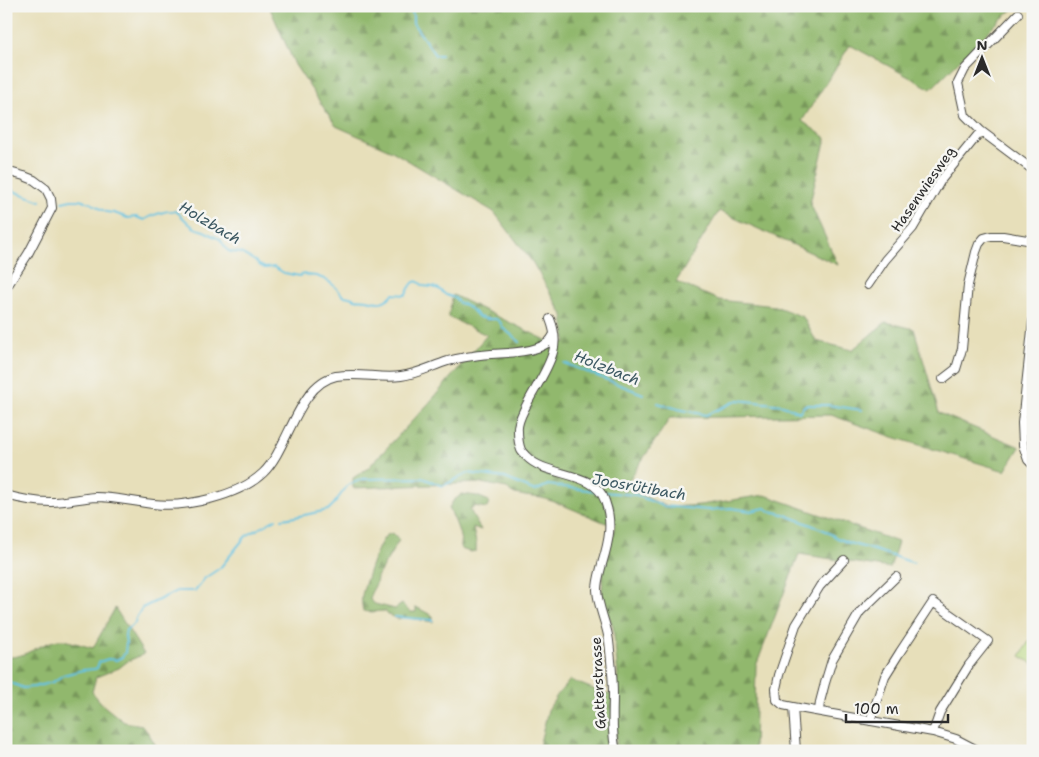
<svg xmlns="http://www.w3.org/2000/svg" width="1039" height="757" font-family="'Shantell Sans',sans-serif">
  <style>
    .forest { fill: url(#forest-firs); stroke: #5e724c }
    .pitch { fill: #b7d77e; stroke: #718154 }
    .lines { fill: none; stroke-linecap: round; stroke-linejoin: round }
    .stream { stroke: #63c2e1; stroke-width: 2 }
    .street-casing { stroke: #474640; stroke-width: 10 }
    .street { stroke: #fff; stroke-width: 8 }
    .labels { text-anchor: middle; stroke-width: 5; stroke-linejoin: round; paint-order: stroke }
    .street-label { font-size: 14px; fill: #2b2b2b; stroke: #f6f6f2 }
    .water-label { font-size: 15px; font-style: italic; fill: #3c5862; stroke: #f6f6f2 }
  </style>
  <defs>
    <pattern id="forest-firs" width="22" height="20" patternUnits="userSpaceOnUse" patternTransform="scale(1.25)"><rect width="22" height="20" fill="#91b86d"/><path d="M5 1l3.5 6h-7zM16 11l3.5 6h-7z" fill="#77965a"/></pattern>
  </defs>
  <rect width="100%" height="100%" fill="#f6f6f2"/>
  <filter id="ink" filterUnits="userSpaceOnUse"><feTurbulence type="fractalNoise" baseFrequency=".02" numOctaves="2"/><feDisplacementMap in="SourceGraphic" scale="10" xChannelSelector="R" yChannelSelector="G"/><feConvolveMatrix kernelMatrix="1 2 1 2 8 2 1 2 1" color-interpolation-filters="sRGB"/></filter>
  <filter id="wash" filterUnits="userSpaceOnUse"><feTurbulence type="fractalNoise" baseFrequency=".0096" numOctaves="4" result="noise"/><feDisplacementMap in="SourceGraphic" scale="20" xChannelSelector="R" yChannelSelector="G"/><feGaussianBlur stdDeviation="1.12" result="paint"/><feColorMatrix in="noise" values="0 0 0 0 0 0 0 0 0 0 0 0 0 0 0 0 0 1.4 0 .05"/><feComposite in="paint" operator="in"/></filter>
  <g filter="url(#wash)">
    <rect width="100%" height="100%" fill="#e7dfba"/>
    <path class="forest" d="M269 6H1017L1000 20 931 89 850 45 802 121 826 138 810 203 838 265 719 211 676 282 719 300 775 306 803 317 816 341 852 350 886 322 914 329 939 413 1020 447 1005 471 893 437 831 415 670 418 631 477 627 484 629 489 661 504 672 507 700 505 765 495 898 542 890 568 799 554 756 666 754 751H617L614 694 618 675 613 626 608 615 602 594 603 572 614 532 615 520 606 523 558 503 542 498 525 496 511 493 507 488 481 483 353 488V478L368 468 429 403 487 335 448 317 453 295 552 343 566 342 563 315 533 263 494 212 392 151 336 126 295 65Z
      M462 494 477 496 489 501 487 508 474 506 470 510 481 530 473 527C474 537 477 541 476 551L470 552 461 549C462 535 455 521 449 508L453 501Z
      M393 533 399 540 377 577 376 584 371 593 370 600 375 604 395 609 402 604 410 612H416V607L433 616V622L404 617 398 619 388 615 385 611C378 611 370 613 363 611 362 606 361 600 362 595 365 583 377 544 386 536 388 534 390 534 393 533Z
      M115 608 144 654 128 661 119 668 96 677 92 692 104 706 124 722 142 725 149 734 159 751H6V657C25 659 40 643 58 640 65 639 84 646 93 648Z
      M570 680 606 694H612L615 751H538L548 710 558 694Z"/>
    <path class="pitch" d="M1033 635V664L1020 656Z"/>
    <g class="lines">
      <path class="stream" d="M411 6 413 16V23L435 55H441
        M6 187 16 192 41 201
        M62 202 71 200H79L91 203 106 212 114 213 128 218 136 217 144 220C150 216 170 208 177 212 182 216 190 226 195 228 198 230 203 230 206 232 212 235 212 236 220 239L227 250 231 252 241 253 255 261 259 265 265 268 274 267 284 273 300 276 303 274C307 276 311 275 316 276 327 279 337 287 343 296 349 296 350 297 355 299 359 300 363 299 367 300 379 303 384 304 393 294L405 295C410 289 413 274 423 286L433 287 439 289 446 295 455 298 459 303 466 305 479 317 487 319H496L500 322 503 328 520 342
        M564 363 643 394
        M658 403 678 409 706 415 738 400 783 405 799 412 805 405H828L862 410
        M603 492 636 495 663 506 708 510 731 508 751 511 765 508 770 511 783 514 824 530 837 538 849 543 874 550 914 563
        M282 519 295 517 328 510 333 505 348 485 362 479 423 478 443 486 468 473 505 478 535 491 548 485 596 491
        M395 617 433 620
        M6 682H9L23 688 34 687 53 682 63 675 83 670 94 669 97 668 99 662 108 659 116 660 122 657 125 653 126 643 125 636 126 630 135 623 136 618 142 608 177 591H195L205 578 220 568 246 536 276 519"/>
    </g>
  </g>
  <g filter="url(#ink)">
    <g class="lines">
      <g class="street-casing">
        <path id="street" d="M1018 14 965 69 958 83 965 115 981 131 1033 170
          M6 171 24 176 34 180 46 189 51 199 52 208 28 254 6 288
          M868 285 885 260 913 228 941 180 981 131
          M550 319C554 329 556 342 553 352 548 371 532 392 524 410 521 416 517 424 518 431 518 437 519 445 521 450 522 452 524 454 526 456 546 478 595 470 605 501 613 523 609 541 602 564 600 572 597 581 597 590 598 608 607 624 609 641 611 659 613 677 613 694 613 713 611 732 616 751
          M1033 321 1022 423 1023 445 1028 460 1033 465
          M943 379 956 369 962 349 968 285 976 252 979 244 984 238 991 236H1003L1033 241
          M6 495C20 499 37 502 51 502 66 502 81 498 96 497 115 497 134 502 153 504 185 508 239 496 263 473 289 448 298 384 336 376 358 372 380 379 401 376 417 374 432 366 448 361 456 359 465 357 473 356 494 352 517 355 537 348 546 345 550 342 554 334
          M844 560 820 586 796 625 779 675 776 689 777 700 783 705 793 707 933 732 956 739 979 751
          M793 707 796 751
          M819 711 820 702 825 683 832 660 860 612 896 577
          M870 721 885 676 900 652 933 602 988 641 969 665 940 712 933 732"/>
      </g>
      <use href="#street" class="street"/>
    </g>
  </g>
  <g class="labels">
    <g class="street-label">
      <text transform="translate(923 189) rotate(-55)" y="5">Hasenwiesweg</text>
      <text transform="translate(598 683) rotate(-93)" y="5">Gatterstrasse</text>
    </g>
    <g class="water-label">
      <text transform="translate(210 223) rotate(31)" y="5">Holzbach</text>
      <text transform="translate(607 368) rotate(22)" y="5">Holzbach</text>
      <text transform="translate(639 487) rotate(10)" y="5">Joosrütibach</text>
    </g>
  </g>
  <rect width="1039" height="757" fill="none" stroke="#f6f6f2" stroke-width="25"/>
  <g transform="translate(982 58)" stroke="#f6f6f2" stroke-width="4" paint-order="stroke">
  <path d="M0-4L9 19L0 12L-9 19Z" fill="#2b2b2b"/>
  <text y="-8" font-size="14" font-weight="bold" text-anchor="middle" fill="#2b2b2b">N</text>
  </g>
  <path d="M846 714v8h102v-8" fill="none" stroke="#2b2b2b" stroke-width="2.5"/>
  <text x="854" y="714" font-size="15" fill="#2b2b2b" stroke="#f6f6f2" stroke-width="4" paint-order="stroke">100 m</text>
</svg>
